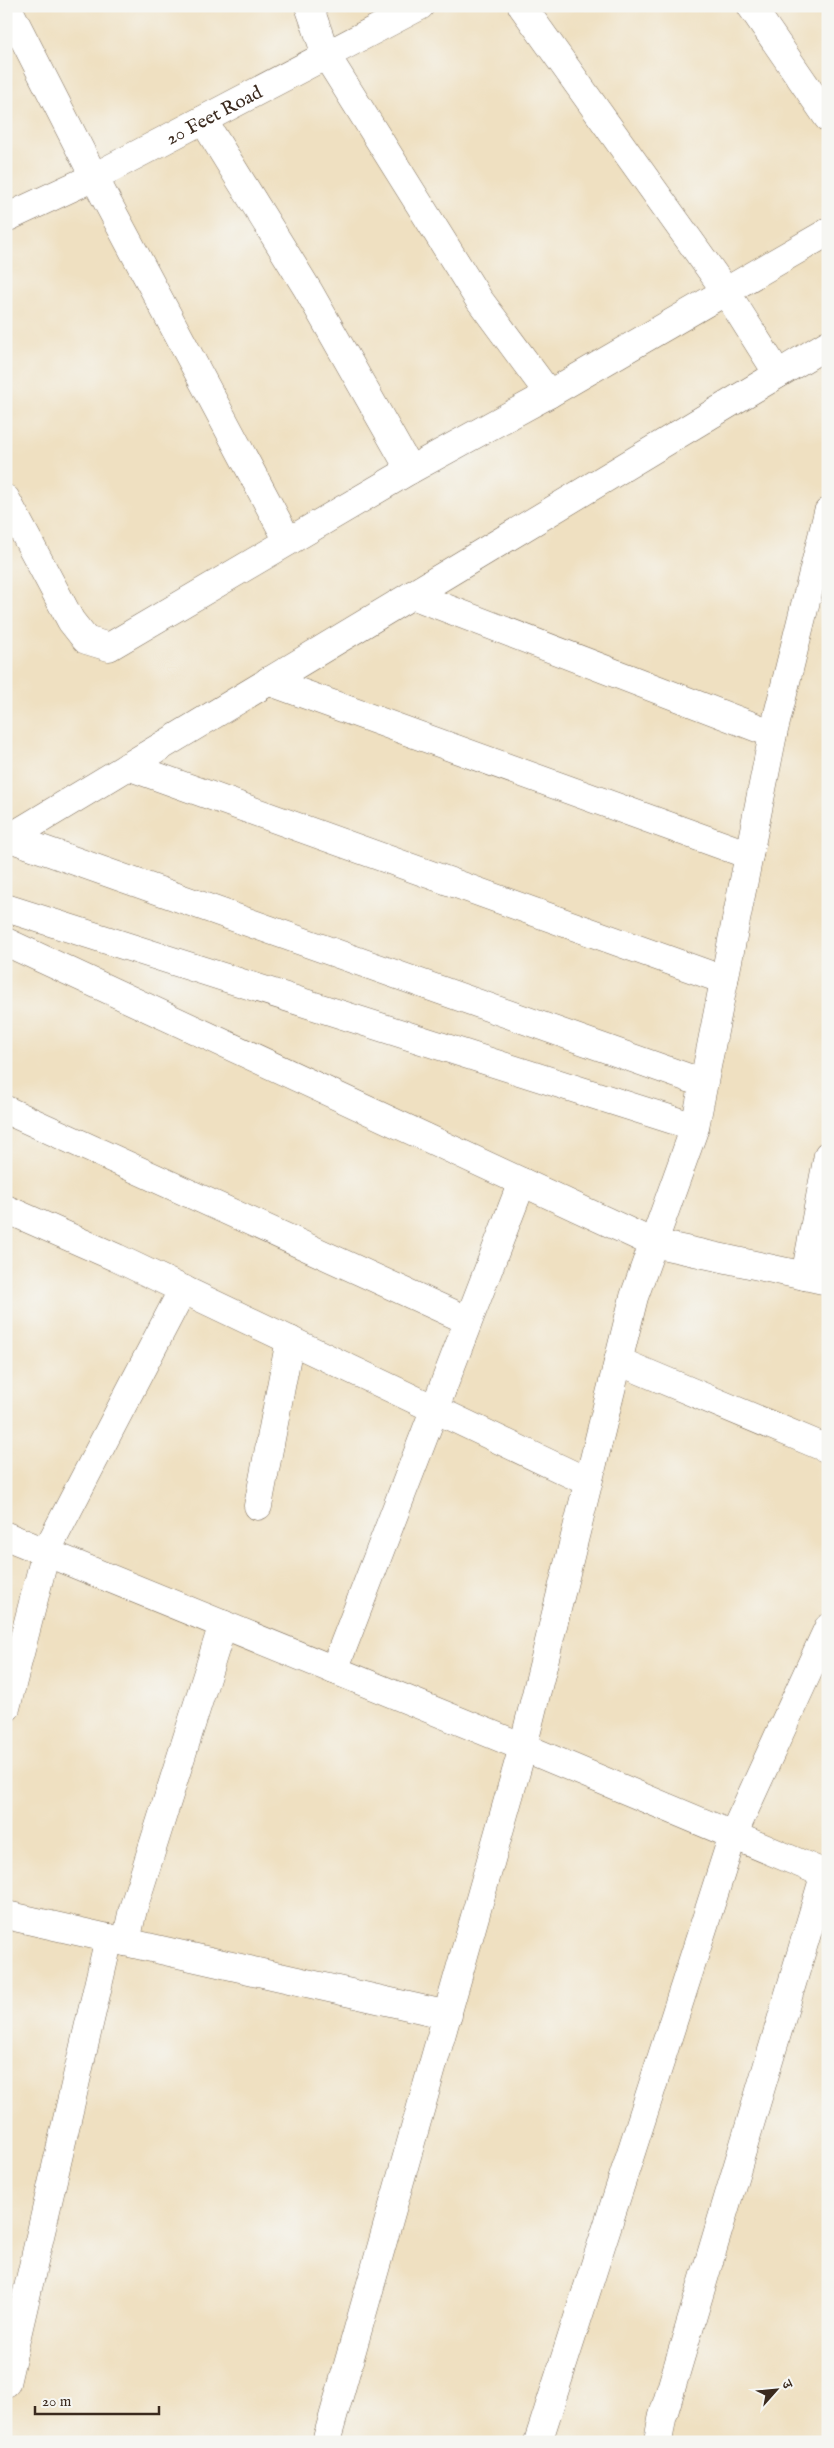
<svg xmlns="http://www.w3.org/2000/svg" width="834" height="2448" font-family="'IM FELL English','Noto Serif Devanagari',serif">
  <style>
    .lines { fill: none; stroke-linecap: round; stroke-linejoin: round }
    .minor-casing { stroke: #7a6a57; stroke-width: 29 }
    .minor { stroke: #fff; stroke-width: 28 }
    .labels { text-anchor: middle; stroke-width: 5; stroke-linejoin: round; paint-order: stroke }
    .street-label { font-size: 19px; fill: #3b2a1e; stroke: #f6f6f2 }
  </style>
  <rect width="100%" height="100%" fill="#f6f6f2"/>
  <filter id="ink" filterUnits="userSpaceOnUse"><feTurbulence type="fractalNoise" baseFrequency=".02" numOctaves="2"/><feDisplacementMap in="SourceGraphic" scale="10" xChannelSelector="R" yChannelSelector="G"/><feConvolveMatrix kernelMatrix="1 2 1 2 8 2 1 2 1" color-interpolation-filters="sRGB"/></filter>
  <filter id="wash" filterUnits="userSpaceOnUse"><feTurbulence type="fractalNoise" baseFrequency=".0096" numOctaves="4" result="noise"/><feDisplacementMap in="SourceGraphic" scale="20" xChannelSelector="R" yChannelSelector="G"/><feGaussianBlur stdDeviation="1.12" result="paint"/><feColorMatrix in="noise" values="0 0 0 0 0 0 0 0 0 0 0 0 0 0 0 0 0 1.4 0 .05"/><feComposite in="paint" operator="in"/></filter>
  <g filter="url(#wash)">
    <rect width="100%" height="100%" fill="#efe0c1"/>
  </g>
  <g filter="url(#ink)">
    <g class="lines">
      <g class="minor-casing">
        <g id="minor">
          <path d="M7 6 94 177 288 541"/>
          <path d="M309 6 326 55 478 298 549 394"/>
          <path d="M522 6 725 290 778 374"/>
          <path d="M751 6 828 118"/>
          <path d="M203 120 308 290 410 470"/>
          <path id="s1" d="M6 218 94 177 420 6"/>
          <path d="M6 499 71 621 86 640 109 647 410 470 549 394 828 232"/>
          <path d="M412 595 773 734"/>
          <path d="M268 681 749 855"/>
          <path d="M128 766 724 980"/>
          <path d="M10 838 703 1083"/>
          <path d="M6 840 828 344"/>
          <path d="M6 908 695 1127"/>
          <path d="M6 942 653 1243 828 1281"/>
          <path d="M6 1110 467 1320"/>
          <path d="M6 1209 117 1258 588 1482"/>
          <path d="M805 1276 828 1155"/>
          <path d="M618 1361 828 1449"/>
          <path d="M258 1506 290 1340"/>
          <path d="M6 1536 523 1747 828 1875"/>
          <path d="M334 1670 522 1182"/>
          <path d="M6 1708 46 1552 183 1289"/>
          <path d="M6 1915 448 2015"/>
          <path d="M126 1942 133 1909 223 1624"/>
          <path d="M6 2383 109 1938"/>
          <path d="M326 2442 523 1747 634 1297 695 1127 773 734 828 512"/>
          <path d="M538 2442 733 1835 828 1628"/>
          <path d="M658 2442 662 2419 825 1873"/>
        </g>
      </g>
      <use href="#minor" class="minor"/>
    </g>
  </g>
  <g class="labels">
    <g class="street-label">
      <text dy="7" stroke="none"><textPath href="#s1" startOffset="232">20 Feet Road</textPath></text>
    </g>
  </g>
  <rect width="834" height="2448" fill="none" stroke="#f6f6f2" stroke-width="25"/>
  <g transform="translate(776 2390) rotate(63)" stroke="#f6f6f2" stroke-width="4" paint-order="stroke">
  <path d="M0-4L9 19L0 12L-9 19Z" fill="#3b2a1e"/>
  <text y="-8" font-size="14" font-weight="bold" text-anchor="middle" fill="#3b2a1e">उ</text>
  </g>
  <path d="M35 2406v8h124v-8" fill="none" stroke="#3b2a1e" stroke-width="2.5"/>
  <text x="42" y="2406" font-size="15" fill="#3b2a1e" stroke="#f6f6f2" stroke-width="4" paint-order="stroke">20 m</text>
</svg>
